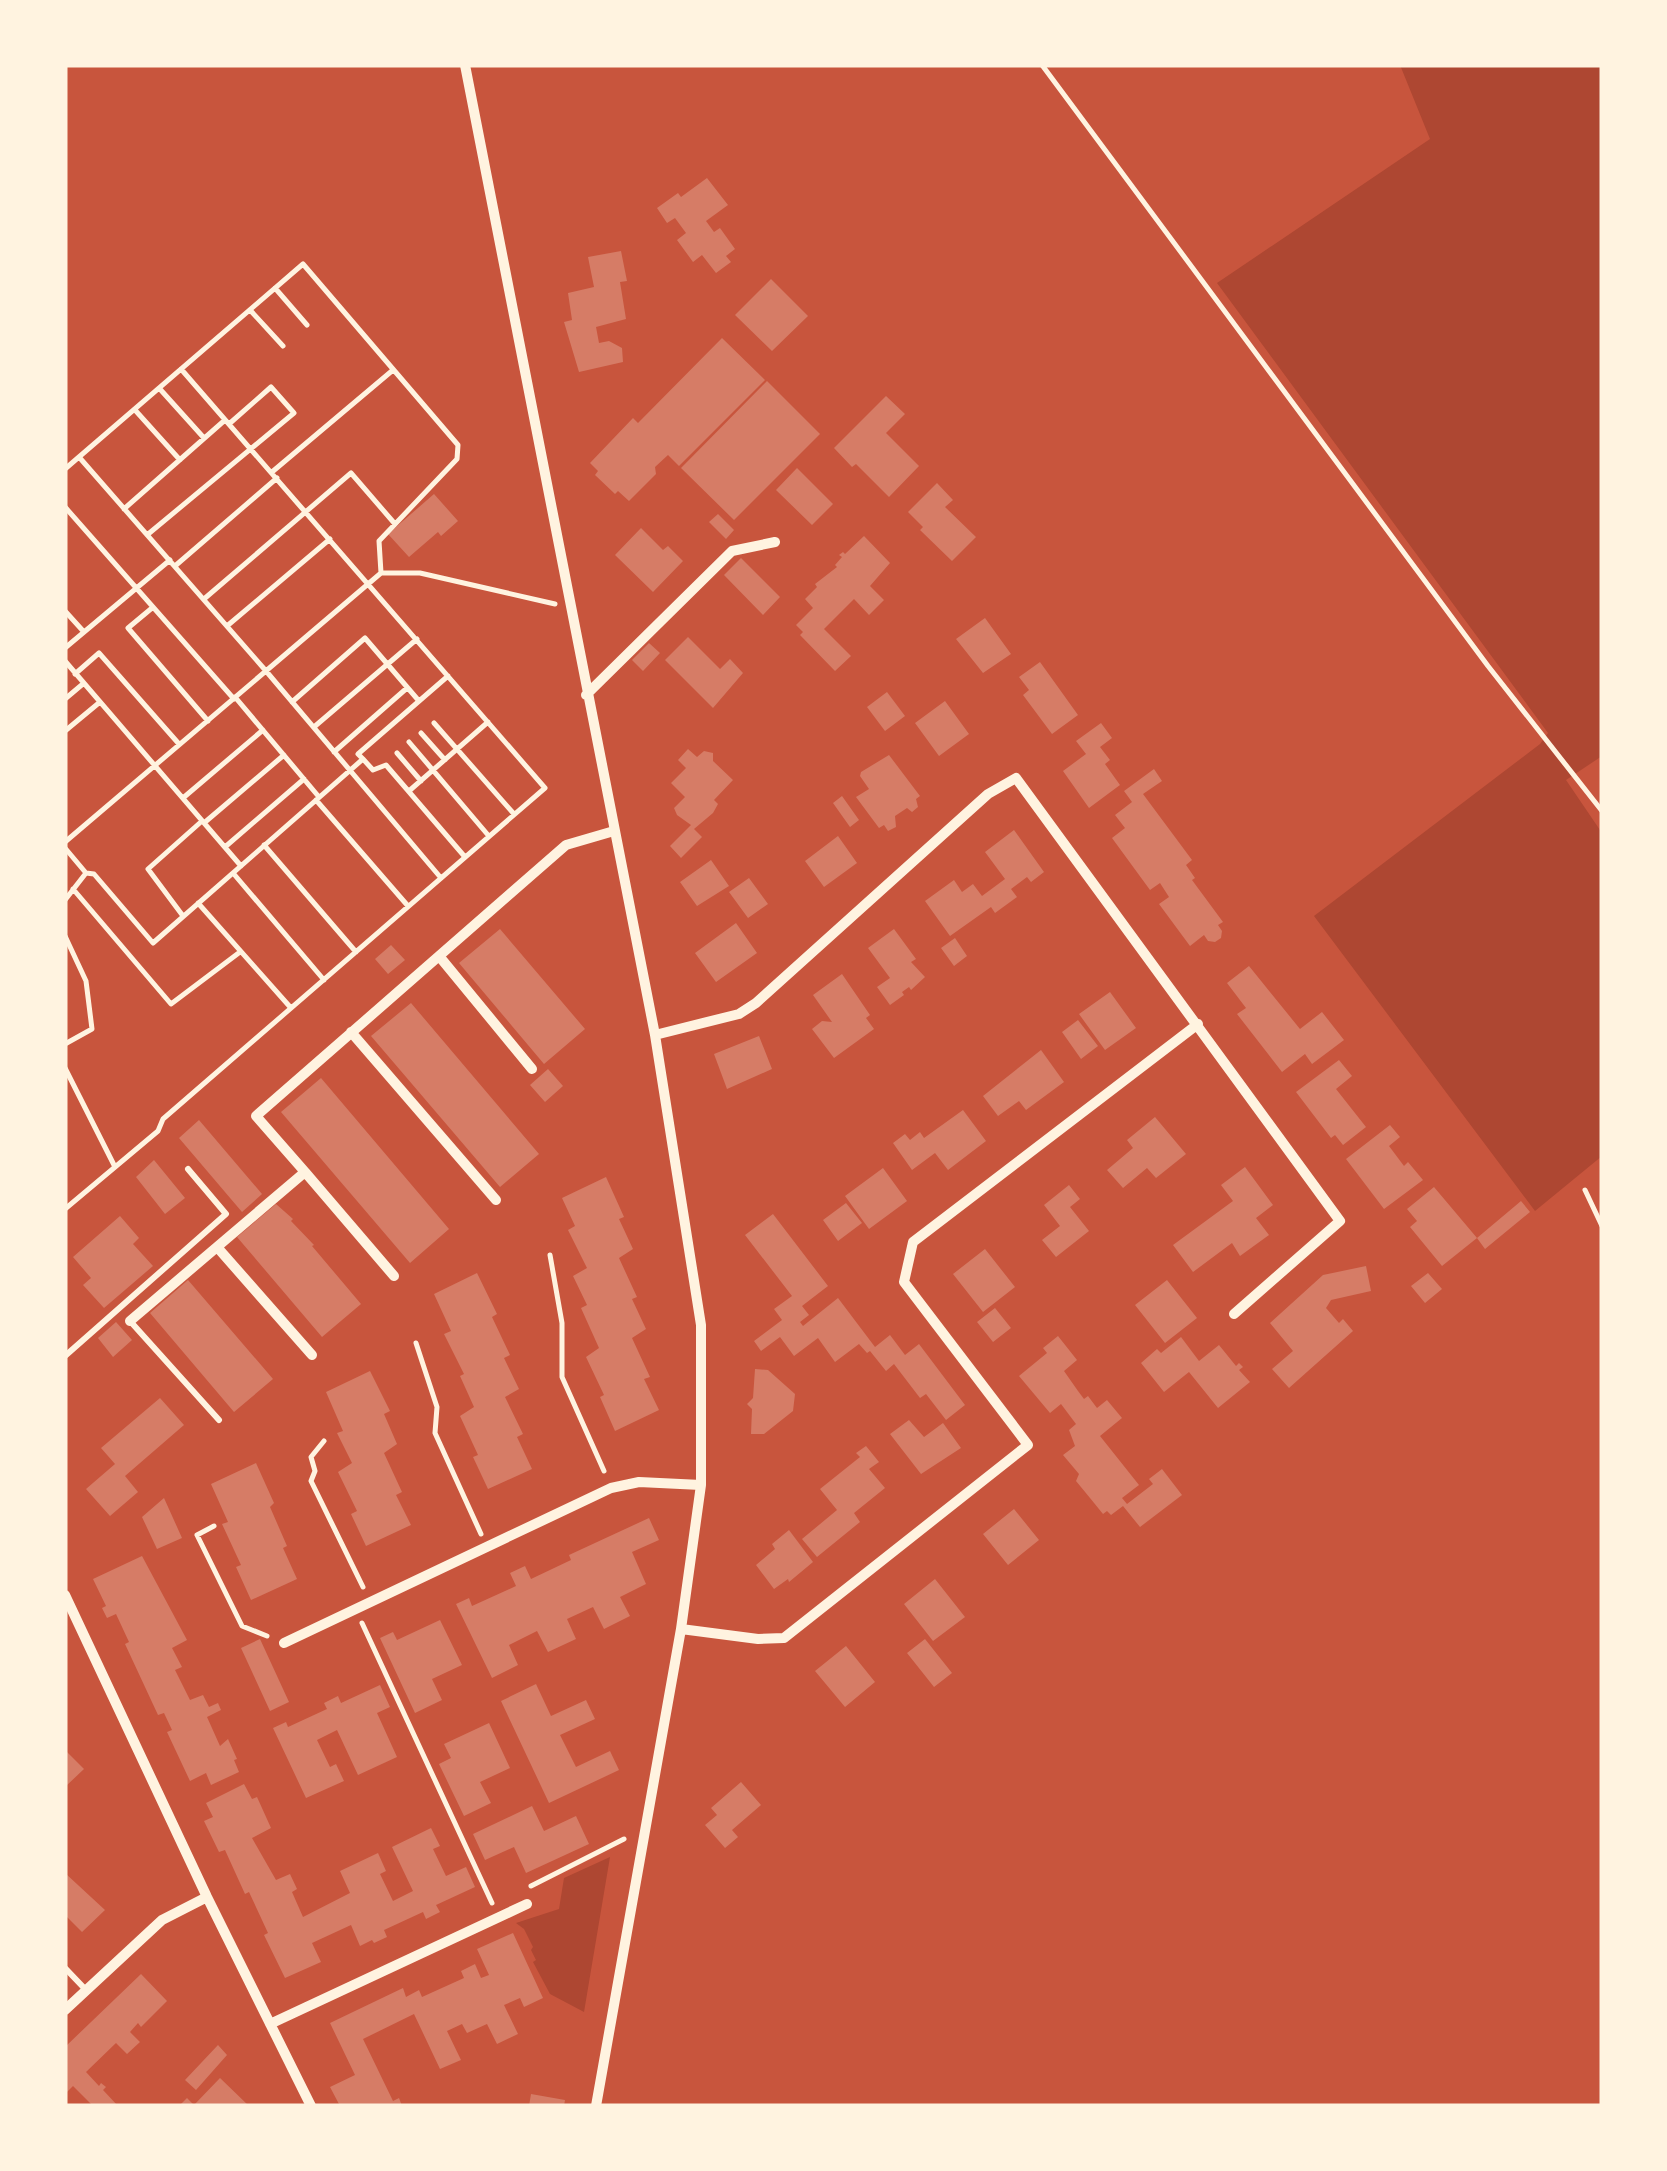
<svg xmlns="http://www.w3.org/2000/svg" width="1667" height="2171" font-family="'Exo 2',sans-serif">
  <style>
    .green { fill: #ae4732 }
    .building { fill: #d67c66 }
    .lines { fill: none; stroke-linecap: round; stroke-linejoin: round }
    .path { stroke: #fff3e0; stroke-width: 5 }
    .service { stroke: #fff3e0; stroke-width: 6 }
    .minor { stroke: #fff3e0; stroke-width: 10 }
  </style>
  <rect width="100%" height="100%" fill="#c8553d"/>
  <path class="green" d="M1400 65H1602V756L1566 780 1602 833V1156L1535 1211 1314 916 1540 744 1548 733 1217 283 1430 139Z
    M610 1857 584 2012 550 1994 533 1962 536 1960 531 1950 533 1947 524 1929 516 1923 559 1909 564 1878Z"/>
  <path class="building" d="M707 178 728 205 706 221 714 232 720 228 735 249 726 256 731 262 716 273 702 255 693 262 677 240 686 233 675 218 667 223 657 208 678 193 681 197Z
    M621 251 627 281 620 282 626 319 596 327 599 343 609 341 622 348 623 362 579 372 564 322 572 320 568 293 594 287 588 257Z
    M771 279 808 316 772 351 735 315Z
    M722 338 765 380 679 466 668 455 655 467 656 474 629 501 618 491 615 494 595 475 598 471 590 463 633 418 638 423Z
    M767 381 820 434 734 520 681 468Z
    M886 396 905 414 886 433 919 466 889 497 856 464 852 467 834 448Z
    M797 468 833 504 812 525 776 490Z
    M937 483 953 500 945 507 976 537 952 561 920 530 923 527 908 512Z
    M434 494 458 521 441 536 438 532 409 557 388 534Z
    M718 514 734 530 726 539 709 522Z
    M641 528 663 550 668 546 683 561 653 592 615 555Z
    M864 536 890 563 870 586 884 600 869 615 854 599 824 629 851 656 835 671 800 635 803 632 796 625 813 608 805 599 817 587 815 584 837 567 835 565 842 557 839 555 843 552 845 554Z
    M741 558 780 597 763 615 724 575Z
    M985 618 1011 654 983 673 956 639Z
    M688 637 720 669 730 659 743 673 713 708 665 660Z
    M649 643 660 653 643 671 632 660Z
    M1040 662 1078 715 1052 734 1023 695 1029 690 1019 677Z
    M887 692 905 716 885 731 867 707Z
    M945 701 969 734 939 756 915 723Z
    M1101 723 1112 738 1100 747 1110 760 1105 764 1120 785 1089 808 1063 771 1086 754 1076 741Z
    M688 749 697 757 704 751 713 753V761L733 780 714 800 718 804 713 813 694 829 702 837 681 858 670 846 691 825 677 815 674 808 685 797 671 783 686 768 678 760Z
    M889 755 920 796 916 799 918 807 912 812 907 808 895 816 896 827 888 831 884 825 879 828 856 797 869 789 860 776 861 772Z
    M1154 769 1162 781 1143 794 1192 860 1186 865 1195 878 1192 880 1223 922 1218 925 1222 931 1221 938 1215 942 1208 941 1204 935 1190 946 1159 904 1169 897 1160 883 1150 890 1112 838 1125 828 1115 815 1132 802 1124 791Z
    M842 796 859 820 850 827 833 803Z
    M1014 830 1044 872 1031 882 1027 877 1011 889 1017 897 995 913 991 907 950 936 925 901 954 880 962 892 973 884 982 896 1005 879 985 852Z
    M838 836 857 863 824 887 805 861Z
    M711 860 729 886 697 906 680 882Z
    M749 878 768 904 748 918 729 892Z
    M736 923 757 953 716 982 695 953Z
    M500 929 585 1029 544 1064 459 963Z
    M894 929 916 959 911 962 925 977 911 990 909 987 902 992 904 995 890 1005 877 987 890 978 868 948Z
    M955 938 967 956 954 966 941 948Z
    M391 945 405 960 388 974 375 959Z
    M1249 966 1300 1029 1322 1012 1344 1040 1312 1064 1305 1054 1282 1072 1237 1014 1246 1008 1227 983Z
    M842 974 870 1015 866 1018 874 1029 834 1058 812 1029 822 1021 832 1022 813 995Z
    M1110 992 1136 1028 1105 1050 1079 1014Z
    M411 1003 539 1154 500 1187 371 1036Z
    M1078 1020 1098 1046 1081 1059 1062 1032Z
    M759 1036 772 1069 727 1089 714 1054Z
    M1041 1050 1064 1082 1026 1110 1019 1101 998 1116 983 1096Z
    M1339 1060 1352 1076 1336 1089 1366 1127 1343 1145 1335 1135 1331 1138 1296 1092Z
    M548 1069 563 1086 545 1102 530 1085Z
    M321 1078 449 1229 410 1263 281 1112Z
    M963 1110 986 1141 948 1170 935 1153 912 1170 893 1143 905 1134 910 1140 920 1132 924 1138Z
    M1155 1117 1186 1154 1156 1178 1147 1168 1123 1188 1107 1170 1133 1148 1127 1140Z
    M199 1120 262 1194 242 1212 179 1138Z
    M1390 1125 1400 1137 1389 1146 1404 1166 1408 1162 1423 1180 1384 1209 1346 1159Z
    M154 1160 185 1198 165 1214 136 1177Z
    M1245 1167 1273 1205 1256 1218 1269 1235 1240 1256 1232 1243 1193 1272 1173 1245 1233 1201 1221 1185Z
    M883 1168 907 1201 869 1229 845 1196Z
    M606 1177 624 1217 619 1219 633 1249 619 1258 637 1297 632 1299 646 1329 632 1338 650 1377 644 1379 659 1410 615 1431 600 1397 604 1395 586 1357 599 1348 581 1308 587 1305 573 1276 587 1268 568 1230 575 1226 562 1198Z
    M1069 1185 1080 1199 1070 1207 1089 1231 1056 1257 1042 1240 1060 1226 1044 1205Z
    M1434 1187 1477 1238 1442 1266 1410 1227 1417 1221 1407 1209Z
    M1521 1201 1530 1212 1485 1249 1477 1238Z
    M846 1203 862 1223 838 1241 823 1220Z
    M276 1204 293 1219 291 1221 314 1245 312 1246 361 1304 322 1337 237 1237Z
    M773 1214 828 1286 802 1306 809 1315 800 1322 803 1326 838 1298 875 1347 890 1335 905 1355 919 1344 965 1405 946 1420 926 1394 920 1398 894 1364 886 1371 870 1351 867 1353 859 1344 835 1362 818 1338 794 1356 780 1337 761 1351 754 1341 782 1320 774 1309 792 1296 745 1235Z
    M120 1216 139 1238 133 1244 153 1266 104 1308 83 1285 91 1278 73 1257Z
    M985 1249 1015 1287 983 1312 953 1274Z
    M1366 1266 1371 1291 1331 1300 1326 1308 1339 1323 1343 1319 1353 1331 1289 1388 1272 1369 1293 1351 1270 1323 1323 1275Z
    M477 1273 497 1314 492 1317 510 1355 504 1358 519 1389 505 1397 523 1434 517 1437 532 1469 488 1489 473 1457 478 1455 460 1416 474 1407 460 1376 464 1374 444 1334 451 1331 434 1294Z
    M1428 1273 1442 1289 1425 1303 1411 1286Z
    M188 1280 273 1379 234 1412 150 1313Z
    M1167 1280 1197 1318 1165 1343 1135 1305Z
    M995 1308 1011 1328 993 1342 977 1322Z
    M116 1322 132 1340 113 1357 98 1338Z
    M1058 1336 1077 1360 1064 1371 1078 1391 1084 1399 1088 1396 1097 1408 1107 1400 1122 1418 1100 1436 1139 1485 1122 1498 1127 1504 1153 1484 1149 1479 1162 1469 1182 1495 1140 1527 1123 1506 1111 1515 1107 1511 1103 1514 1090 1498 1076 1481 1079 1474 1063 1455 1075 1446 1069 1430 1076 1424 1061 1404 1050 1413 1019 1376 1047 1353 1043 1348Z
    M1181 1337 1199 1361 1219 1345 1236 1366 1239 1363 1243 1367 1239 1370 1250 1382 1218 1408 1189 1372 1164 1392 1141 1363 1157 1349 1161 1353Z
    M755 1369 768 1370 795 1394 793 1411 764 1434H751L752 1409 747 1404 753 1398Z
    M370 1371 390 1411 384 1414 397 1444 384 1453 402 1492 396 1495 411 1525 366 1546 351 1514 357 1511 338 1472 352 1463 337 1433 343 1431 326 1392Z
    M160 1398 184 1425 125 1476 138 1492 110 1516 86 1489 115 1464 101 1448Z
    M909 1420 924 1437 943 1423 961 1448 921 1474 890 1434Z
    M866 1446 879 1462 869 1469 885 1488 854 1513 860 1522 817 1557 802 1539 837 1510 820 1489 860 1457 856 1453Z
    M256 1463 274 1503 270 1507 287 1546 283 1548 297 1579 251 1600 236 1567 241 1565 222 1524 228 1522 211 1484Z
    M164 1498 182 1538 157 1549 142 1517Z
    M1014 1509 1039 1540 1008 1565 983 1534Z
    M649 1518 659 1540 632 1552 646 1584 620 1597 630 1616 604 1629 593 1607 567 1619 576 1639 548 1652 537 1631 509 1645 518 1665 492 1678 456 1604 469 1598 472 1606 516 1586 510 1573 525 1566 531 1579 571 1560 569 1555Z
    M789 1530 813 1562 789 1582 788 1579 774 1589 756 1565 775 1549 772 1544Z
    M142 1556 187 1640 172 1648 182 1667 175 1670 190 1700 203 1695 209 1707 218 1703 221 1710 207 1717 220 1746 228 1739 237 1759 234 1760 239 1772 211 1785 206 1773 190 1781 167 1732 172 1730 164 1713 158 1715 125 1644 129 1642 116 1614 107 1618 102 1608 106 1606 93 1579Z
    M935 1579 965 1617 933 1641 904 1604Z
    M440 1620 462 1665 432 1679 442 1700 415 1713 380 1638 393 1632 397 1640Z
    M260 1639 289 1702 270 1711 241 1648Z
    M925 1639 952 1673 934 1687 907 1653Z
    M846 1646 875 1682 845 1707 815 1671Z
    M536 1684 551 1716 586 1700 595 1719 560 1735 576 1767 610 1751 619 1770 549 1803 501 1701Z
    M380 1685 390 1707 377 1713 397 1757 358 1775 337 1730 317 1740 330 1767 336 1764 344 1781 306 1798 273 1728 286 1722 288 1727 327 1709 324 1703 338 1696 341 1703Z
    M489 1723 510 1768 480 1782 491 1803 464 1816 439 1764 451 1758 444 1744Z
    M65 1750 84 1769 65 1787Z
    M741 1782 761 1805 732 1830 738 1837 725 1848 705 1825 717 1815 711 1808Z
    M244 1784 252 1799 257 1797 271 1828 252 1838 276 1880 290 1874 297 1889 292 1892 303 1917 350 1893 340 1871 378 1853 386 1871 380 1874 393 1901 413 1891 392 1847 431 1828 440 1846 433 1849 446 1876 466 1867 475 1887 436 1905 440 1912 426 1919 423 1912 384 1930 387 1937 374 1943 372 1940 360 1946 351 1925 312 1943 321 1962 285 1978 264 1935 268 1933 249 1892 245 1894 225 1850 219 1852 204 1821 213 1817 206 1803Z
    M532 1806 544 1831 576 1816 589 1844 526 1873 514 1847 485 1860 473 1834Z
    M65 1873 105 1910 82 1932 65 1915Z
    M513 1933 543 1998 524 2007 520 1998 504 2005 518 2034 497 2044 487 2024 467 2033 462 2024 447 2031 461 2060 440 2069 414 2014 363 2039 393 2101 399 2098 402 2106H340L330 2087 355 2075 330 2023 403 1988 406 1997 419 1990 422 1997 464 1978 461 1971 475 1964 481 1978 489 1975 477 1949Z
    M141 1974 167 2001 141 2027 138 2023 130 2032 140 2042 127 2054 116 2043 86 2072 99 2086 101 2083 106 2087 103 2090 118 2106H93L73 2086 65 2094V2047Z
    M218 2045 227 2055 196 2090 185 2080Z
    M220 2078 249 2106H179L187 2098 194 2105Z
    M531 2094 565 2100 564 2106H529Z"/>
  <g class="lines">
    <path class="path" d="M1042 65 1488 666 1602 811
      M275 288 307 325
      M250 310 283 346
      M159 388 204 438
      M135 410 180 460
      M79 457 266 671 441 878
      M65 469 303 264 458 445 457 459 379 541 381 573
      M272 472 393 370
      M65 507 234 699
      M124 509 225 420
      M147 535 294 413 271 387 229 424
      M175 566 277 478
      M204 599 351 473 395 524
      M152 608 128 628 208 721
      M65 611 84 632
      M227 626 330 539
      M65 648 170 560
      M65 661 241 866
      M75 674 99 653 179 744
      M235 697 319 797
      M65 699 84 683
      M292 702 365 638 419 701
      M434 723 514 814
      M314 727 417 639
      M65 731 100 702
      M421 733 445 760
      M409 742 488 835
      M334 752 407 688
      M397 753 421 781
      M363 759 358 754 448 676
      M409 791 488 722
      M183 798 263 730
      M316 800 408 906
      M204 823 284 755
      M65 842 381 573H420L555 604
      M264 845 356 952
      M225 847 304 779
      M65 848 86 873 65 900
      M86 873 94 874 153 943 363 759 373 770 386 765 465 857
      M233 873 324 980
      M73 889 171 1004 240 952
      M198 903 291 1008
      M183 916 148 869 202 821
      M65 936 86 981 92 1029 65 1044
      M65 1068 115 1167
      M1585 1190 1602 1226
      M65 1209 158 1131 163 1119 545 788 181 369
      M550 1255 562 1323V1377L604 1471
      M416 1343 437 1407 435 1433 481 1534
      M324 1441 311 1457 315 1471 311 1481 363 1587
      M214 1526 197 1535 242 1626 267 1636
      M362 1623 492 1903
      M531 1886 624 1839"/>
    <path class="service" d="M130 1321 219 1420
      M65 1356 226 1214 188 1169
      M65 1968 86 1990"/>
    <path class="minor" d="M465 65 655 1035 701 1325V1485L681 1629 596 2106
      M586 695 732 551 775 542
      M439 956 532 1069
      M351 1032 496 1200
      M655 1035 739 1014 756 1003 988 794 1016 778 1340 1221 1234 1314
      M305 1172 394 1276
      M217 1247 312 1355
      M130 1321 305 1172 256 1116 566 845 614 831
      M65 1595 207 1897 311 2106
      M681 1629 758 1639 784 1638 1028 1445 904 1282 913 1242 1198 1024
      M284 1643 611 1488 639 1482 701 1485
      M65 2010 162 1920 207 1897
      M270 2024 527 1904"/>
  </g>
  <rect width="1667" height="2171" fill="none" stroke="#fff3e0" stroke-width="135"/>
</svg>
